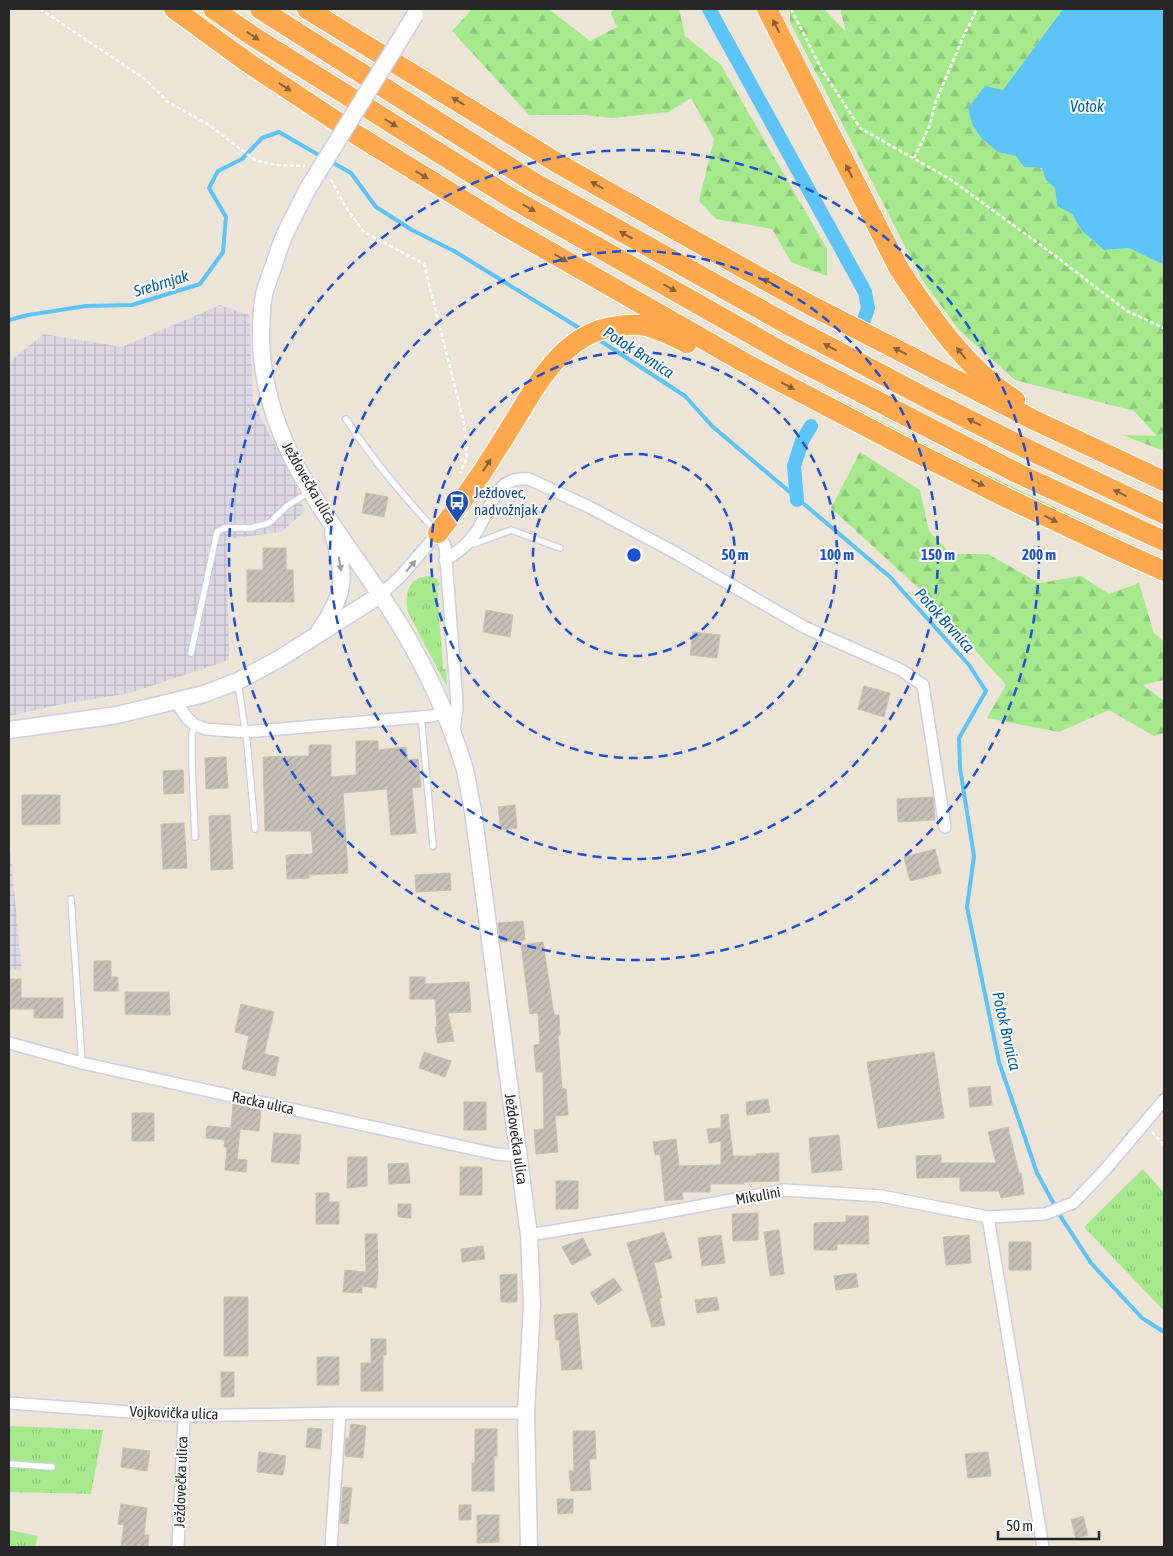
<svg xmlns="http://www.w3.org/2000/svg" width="1173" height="1556" font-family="'Asap Condensed',sans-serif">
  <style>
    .industrial { fill: url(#industrial-grid) }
    .grass { fill: url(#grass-tufts) }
    .forest { fill: url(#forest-firs) }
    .water { fill: #5dc4fa }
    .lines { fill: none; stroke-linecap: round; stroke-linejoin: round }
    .stream { stroke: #5dc4fa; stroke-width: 4 }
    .canal { stroke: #5dc4fa; stroke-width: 14 }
    .building { fill: url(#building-hatch); stroke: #c7c0b0 }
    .lane-casing { stroke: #cccee2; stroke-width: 8 }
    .street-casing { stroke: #cccee2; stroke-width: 14 }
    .secondary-casing { stroke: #cccee2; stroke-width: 19 }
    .highway-casing { stroke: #fff; stroke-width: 22 }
    .path { stroke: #fff; stroke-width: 2.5; stroke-dasharray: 4 2.5; stroke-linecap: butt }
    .lane { stroke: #fff; stroke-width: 5.5 }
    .street { stroke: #fff; stroke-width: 11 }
    .secondary { stroke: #fff; stroke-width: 16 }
    .highway { stroke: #ffa84e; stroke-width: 20 }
    .secondary-bridge-casing { stroke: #cccee2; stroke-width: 19; stroke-linecap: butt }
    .secondary-bridge { stroke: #fff; stroke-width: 16 }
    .oneway { fill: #886139 }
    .oneway2 { fill: #9e9e9e }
    .ring { fill: none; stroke: #1d4ed8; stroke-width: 2.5; stroke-dasharray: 9 6 }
    .labels { text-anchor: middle; stroke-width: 4; stroke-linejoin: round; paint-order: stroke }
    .street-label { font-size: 15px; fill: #272727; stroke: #fff }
    .transit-label { font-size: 15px; fill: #164399; stroke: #fff; text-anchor: start }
    .water-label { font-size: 16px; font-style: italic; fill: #005ea2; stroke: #fff }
    .centre { fill: #1d4ed8; stroke: #fff; stroke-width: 2.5 }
    .ring-label { font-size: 15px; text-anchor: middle; font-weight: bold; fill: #1d4ed8; stroke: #fff; stroke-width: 4; stroke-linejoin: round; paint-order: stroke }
  </style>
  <defs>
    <pattern id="industrial-grid" width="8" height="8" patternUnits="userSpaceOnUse" patternTransform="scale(1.25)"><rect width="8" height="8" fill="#dcd8e3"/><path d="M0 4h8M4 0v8" fill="none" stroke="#bdb9c3"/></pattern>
    <pattern id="grass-tufts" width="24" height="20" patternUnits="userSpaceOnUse" patternTransform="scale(1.25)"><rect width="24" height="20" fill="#a5e98c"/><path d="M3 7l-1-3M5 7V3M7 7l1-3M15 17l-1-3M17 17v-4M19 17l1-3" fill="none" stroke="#8ec879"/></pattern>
    <pattern id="forest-firs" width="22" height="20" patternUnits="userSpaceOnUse" patternTransform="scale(1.25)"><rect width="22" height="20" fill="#a5e98c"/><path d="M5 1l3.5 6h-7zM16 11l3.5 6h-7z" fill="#8ec879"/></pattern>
    <pattern id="building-hatch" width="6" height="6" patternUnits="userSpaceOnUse" patternTransform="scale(1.25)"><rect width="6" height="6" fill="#c6c1b7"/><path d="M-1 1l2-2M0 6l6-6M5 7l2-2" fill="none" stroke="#aaa69d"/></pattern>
  </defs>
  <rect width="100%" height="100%" fill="#ece4d6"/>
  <path class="industrial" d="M220 305 249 315 253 402 296 486 304 512 281 532 227 539 229 660 130 693 58 705 9 716V362L44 334 122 347Z
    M9 840 22 971 9 969Z"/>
  <path class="grass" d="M838 399 942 453 1164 560V564L970 470 836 402Z
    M429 576 437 579 440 584 437 587 443 669H446L447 687 408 612C405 601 406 585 417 579 420 577 425 577 429 576Z
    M1143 1169 1164 1193V1311L1084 1227Z
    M9 1426 103 1430 91 1494 9 1492Z
    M9 1530 38 1536 35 1547H9Z"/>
  <path class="forest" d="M472 9H549L590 41 617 27 611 14 613 9H679L685 36 721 65 827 249V276L791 262 772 229 716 219 699 201 714 139 691 98 669 112 612 118 584 115H529L452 31Z
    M790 9H824L846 32 840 9H1063L1003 90 985 87 968 108 972 124 981 138 998 152 1016 156 1024 167 1042 168 1046 180 1055 188 1057 206 1072 214 1082 231 1104 250 1129 248 1164 265V451L1122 435 1157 436 1134 411 1015 380 959 330 923 281 790 22Z
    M860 452 920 490 929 531 951 554H988L1039 583 1081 576 1109 594 1139 583 1154 633 1164 642V680L1143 685 1164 701V733L1154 736 1109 710 1059 732 987 718 1006 685 925 594 831 508Z"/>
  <path class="water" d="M1063 9H1164V265L1129 248 1104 250 1082 231 1072 214 1057 206 1055 188 1046 180 1042 168 1024 167 1016 156 998 152 981 138 972 124 968 108 985 86 1003 90Z"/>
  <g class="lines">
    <path class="stream" d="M330 161 351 173 376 207 412 230 454 251 584 331
      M9 320 28 315 86 306 132 305 200 284 223 252 226 217 209 188 218 171 242 159 262 138 279 132 322 157
      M596 338 685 396 712 426 890 577 969 665 986 691 959 738 960 768 974 856 967 907 999 1062 1037 1173 1061 1217 1091 1263 1142 1318 1164 1332"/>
    <path class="canal" d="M709 9 865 292 868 308 864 320
      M797 500 794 466 802 441 811 426"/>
  </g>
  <path class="building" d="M366 493 388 497 384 517 362 513Z
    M263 548H286V570H293L294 602H247V570H263Z
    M486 610 513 615 510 637 483 632Z
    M693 632 720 635 717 658 690 655Z
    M864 686 890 693 884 717 858 709Z
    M356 741H378V750L406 747 408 760 418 759 421 787 412 788 416 833 391 835 387 789 343 793 348 873 309 875V878L287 879 286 855 313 854 311 831H265L263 757 309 756V745H331V777L356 775Z
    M226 757 228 788 206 789 205 758Z
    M183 770 184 793 164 794 163 771Z
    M22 795H60V824L22 825Z
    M933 797 935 820 898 822 897 799Z
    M515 805 517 828 501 830 498 807Z
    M230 815 233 869 211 870 209 816Z
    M184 823 187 868 163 869 161 824Z
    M935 849 941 873 910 881 904 857Z
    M450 873 451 890 416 892 415 875Z
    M523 921 525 940 500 942 498 923Z
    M543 942 554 1015H559L560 1035H558L562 1089H566L568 1115 555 1116 558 1152 536 1154 534 1130 544 1129 543 1072H536L534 1045 540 1044 538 1013 530 1014 521 945Z
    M94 961H111V977H118V991H94Z
    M410 977H425V984L469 982 471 1012 448 1013 454 1041 438 1043 435 1027H437L435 999H410Z
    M9 979H21V998H63V1018H34V1009H9Z
    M125 992H169L170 1015 125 1014Z
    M241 1004 274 1012 264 1054 279 1057 275 1076 242 1069 249 1036 235 1032Z
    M424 1052 451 1061 445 1077 419 1068Z
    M934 1052 944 1118 878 1128 867 1062Z
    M990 1086 992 1105 970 1107 968 1088Z
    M768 1099 770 1112 747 1115 746 1102Z
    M464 1102H486V1130H464Z
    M233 1104 261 1110 259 1131 240 1129 237 1159 247 1160 246 1172 225 1170 227 1148 224 1147 225 1140 206 1138 207 1126 231 1128Z
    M132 1113H154V1141H132Z
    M728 1114 733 1156H757L756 1154 779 1153V1181L744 1182V1184H710V1192H682L683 1199 665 1201 660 1154 655 1155 653 1142 676 1139 679 1166 721 1165V1141L709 1143 707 1129 721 1128V1115Z
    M1008 1127 1019 1173H1021L1024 1194 1001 1198 999 1191H960V1177L917 1178 916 1156 941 1155V1163H996L988 1132Z
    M274 1133 301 1135 299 1164 271 1162Z
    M839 1135 842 1170 812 1173 809 1138Z
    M348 1157H367V1186L347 1188Z
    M408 1163 410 1183 389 1184 388 1164Z
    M460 1167H482V1195H460Z
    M556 1181H578V1209H556Z
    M316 1193H329V1202H339V1224H316Z
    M398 1204H411V1218L398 1217Z
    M758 1213V1240L733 1241 732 1214Z
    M846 1216H868L869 1244H837V1250H814V1223L846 1222Z
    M779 1230 784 1274 770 1276 764 1232Z
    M664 1232 672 1258 654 1263 662 1298H659L665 1325 652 1327 627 1243Z
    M365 1234H377L378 1274 376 1288 362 1286V1293L343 1292 345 1270 366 1272Z
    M721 1235 725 1263 702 1266 698 1238Z
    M969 1235 971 1263 946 1265 943 1237Z
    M583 1238 591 1255 572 1265 562 1247Z
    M1009 1242H1031V1270H1009Z
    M483 1246 485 1259 462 1262 461 1249Z
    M856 1273 858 1287 836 1290 834 1276Z
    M517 1274V1302H501L500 1275Z
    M614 1278 622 1290 598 1305 590 1293Z
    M224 1297H248V1356H224Z
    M717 1297 719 1310 697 1313 695 1300Z
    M577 1313 582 1369 562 1370 559 1340H556L554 1315Z
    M371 1339H386V1355H383V1391H361V1363H371Z
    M317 1357H339V1385H317Z
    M221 1372H234V1397H221Z
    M351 1424 366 1426 363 1458 345 1456 346 1438 349 1439Z
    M308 1428 322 1429 320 1449 306 1447Z
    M475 1429H497V1456H494V1491H472V1463H475Z
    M573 1431H595L596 1459H589L591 1490 571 1491 569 1471H574Z
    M123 1448 150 1451 147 1471 121 1467Z
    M259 1452 286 1456 283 1475 257 1472Z
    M988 1452 991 1476 968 1478 965 1454Z
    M343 1487 352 1488 348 1524 340 1523Z
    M557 1499H573V1513L558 1514Z
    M121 1504 147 1508 144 1535H149L148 1547H121L124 1525 118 1524Z
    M459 1505H471V1520H459Z
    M477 1515H499V1542L477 1543Z
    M1083 1516 1088 1535 1076 1538 1071 1520Z"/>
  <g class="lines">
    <g class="lane-casing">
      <path id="lane" d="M346 419C372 459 402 495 435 530
        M468 543 474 544 511 530 560 548
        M191 653 217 532 224 528H251L269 523 287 506 309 492
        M238 683 247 742 255 829
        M421 716 433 846
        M195 725 192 734V763L195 837
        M71 899 82 1063
        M9 1464 52 1467"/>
    </g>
    <g class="street-casing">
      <path id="street" d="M445 560C458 552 469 544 477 531 492 507 494 476 529 479L591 508 674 552 804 627 901 670 923 685 945 827
        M380 595 399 578 438 533 445 546 456 690 457 707 454 732
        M176 702 187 718 195 725 206 729 245 732 432 716 444 713
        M9 1043 82 1063 496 1154 518 1156
        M988 1217 1043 1547
        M529 1235 651 1215 785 1190 881 1196 988 1217 1045 1214 1073 1203 1105 1170 1164 1100
        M9 1403 184 1416 340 1413H526
        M178 1547 184 1416
        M331 1547 340 1413"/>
    </g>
    <g class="secondary-casing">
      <path id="secondary" d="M307 190C299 207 289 224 282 241 278 252 275 263 271 273 269 280 265 288 264 295 261 309 261 326 261 340 264 455 344 533 400 625 427 670 450 720 465 770 468 783 470 797 473 811L529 1235 532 1304 526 1413 529 1547
        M320 630C346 592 346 577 333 534
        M9 730 117 715 204 694 238 681 279 659 380 595"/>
    </g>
    <g class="highway-casing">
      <path id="highway" d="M174 9 247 62 360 137 505 226 745 363 903 446 1007 498 1115 549 1164 571
        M213 9 254 37 511 198 786 354 1017 473 1164 541
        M260 9 533 182 792 327 928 399 1025 448 1164 514
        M307 9 559 164 743 268 812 306 1034 420 1164 481
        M767 9 899 269C931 317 966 369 1015 400
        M438 533C463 501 486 468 507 433 534 390 561 332 618 326 625 325 633 324 641 325 656 327 673 336 687 343"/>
    </g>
    <path class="path" d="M40 9 145 79 168 102 209 125 255 160 275 165 305 166
      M791 9 822 70 860 128 950 179 1050 252 1127 311 1164 328
      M914 158 929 127 936 101 963 37 977 9
      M331 179 345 206 364 232 424 264 464 423 467 458 460 473
      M1152 1132 1164 1145"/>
    <use href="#lane" class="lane"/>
    <use href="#street" class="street"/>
    <use href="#secondary" class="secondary"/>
    <use href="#highway" class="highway"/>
    <g class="secondary-bridge-casing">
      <path id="secondary-bridge" d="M307 190 415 15"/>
    </g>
    <use href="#secondary-bridge" class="secondary-bridge"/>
  </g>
  <defs><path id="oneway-solid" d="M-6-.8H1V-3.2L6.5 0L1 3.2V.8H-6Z" transform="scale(1.25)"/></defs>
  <g class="oneway">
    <use href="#oneway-solid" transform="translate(776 26) rotate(-117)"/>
    <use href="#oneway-solid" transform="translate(253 36) rotate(34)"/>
    <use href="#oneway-solid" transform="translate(285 87) rotate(34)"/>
    <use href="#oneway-solid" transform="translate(458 101) rotate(-148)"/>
    <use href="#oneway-solid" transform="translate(391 123) rotate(32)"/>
    <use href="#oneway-solid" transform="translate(849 171) rotate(-117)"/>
    <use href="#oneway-solid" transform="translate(422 175) rotate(31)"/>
    <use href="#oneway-solid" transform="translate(597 185) rotate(-150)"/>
    <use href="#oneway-solid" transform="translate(529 208) rotate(30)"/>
    <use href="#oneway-solid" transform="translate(626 235) rotate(-151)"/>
    <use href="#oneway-solid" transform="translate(561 258) rotate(30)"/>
    <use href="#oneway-solid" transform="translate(769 282) rotate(-151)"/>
    <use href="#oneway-solid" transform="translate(670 288) rotate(30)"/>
    <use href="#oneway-solid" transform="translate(830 347) rotate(-152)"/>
    <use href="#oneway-solid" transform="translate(900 351) rotate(-153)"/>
    <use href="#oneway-solid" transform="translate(961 353) rotate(-129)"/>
    <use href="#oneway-solid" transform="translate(788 386) rotate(28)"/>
    <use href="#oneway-solid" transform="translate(974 422) rotate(-153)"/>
    <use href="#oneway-solid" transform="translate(487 465) rotate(-57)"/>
    <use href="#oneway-solid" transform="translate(978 483) rotate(26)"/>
    <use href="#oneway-solid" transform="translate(1120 493) rotate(-154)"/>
    <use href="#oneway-solid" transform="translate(1051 519) rotate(26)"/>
  </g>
  <g class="oneway2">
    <use href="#oneway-solid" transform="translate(340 564) rotate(81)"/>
    <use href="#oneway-solid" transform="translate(411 566) rotate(-49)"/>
  </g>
  <g class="ring">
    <circle cx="634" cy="555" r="101"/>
    <circle cx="634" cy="555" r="203"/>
    <circle cx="634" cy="555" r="304"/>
    <circle cx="634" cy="555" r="405"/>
  </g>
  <defs>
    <g id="bus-pin" transform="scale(1.25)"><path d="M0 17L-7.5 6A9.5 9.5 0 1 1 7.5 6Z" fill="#1a4fb4" stroke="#fff"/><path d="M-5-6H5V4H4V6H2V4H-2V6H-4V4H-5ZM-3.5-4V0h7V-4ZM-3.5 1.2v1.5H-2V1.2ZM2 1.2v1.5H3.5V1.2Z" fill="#fff"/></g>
  </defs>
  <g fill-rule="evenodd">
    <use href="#bus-pin" x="457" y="502"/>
  </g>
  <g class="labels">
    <g class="street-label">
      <text transform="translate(309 483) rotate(60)" y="5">Ježdovečka ulica</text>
      <text transform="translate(263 1103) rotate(12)" y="5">Racka ulica</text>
      <text transform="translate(516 1139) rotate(82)" y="5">Ježdovečka ulica</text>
      <text transform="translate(758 1196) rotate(-10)" y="5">Mikulini</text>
      <text transform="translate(174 1413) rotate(2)" y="5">Vojkovička ulica</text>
      <text transform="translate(181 1482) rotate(-88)" y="5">Ježdovečka ulica</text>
    </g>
    <g class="transit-label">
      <text x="474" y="498">Ježdovec,<tspan x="474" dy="17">nadvožnjak</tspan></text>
    </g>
    <g class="water-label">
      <text x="1087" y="112">Votok</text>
      <text transform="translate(161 283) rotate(-17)" y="6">Srebrnjak</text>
      <text transform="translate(639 352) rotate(33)" y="6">Potok Brvnica</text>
      <text transform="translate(945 620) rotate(48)" y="6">Potok Brvnica</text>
      <text transform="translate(1007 1031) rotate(77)" y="6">Potok Brvnica</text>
    </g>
  </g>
  <circle cx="634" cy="555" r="8" class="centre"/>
  <g class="ring-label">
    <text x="735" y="560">50 m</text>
    <text x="837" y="560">100 m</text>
    <text x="938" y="560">150 m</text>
    <text x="1039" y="560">200 m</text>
  </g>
  <rect width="1173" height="1556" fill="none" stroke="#272727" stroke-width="20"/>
  <path d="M998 1531v8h101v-8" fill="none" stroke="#272727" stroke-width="2.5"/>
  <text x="1006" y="1531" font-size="15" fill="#272727" stroke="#ffffff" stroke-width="4" paint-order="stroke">50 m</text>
</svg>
